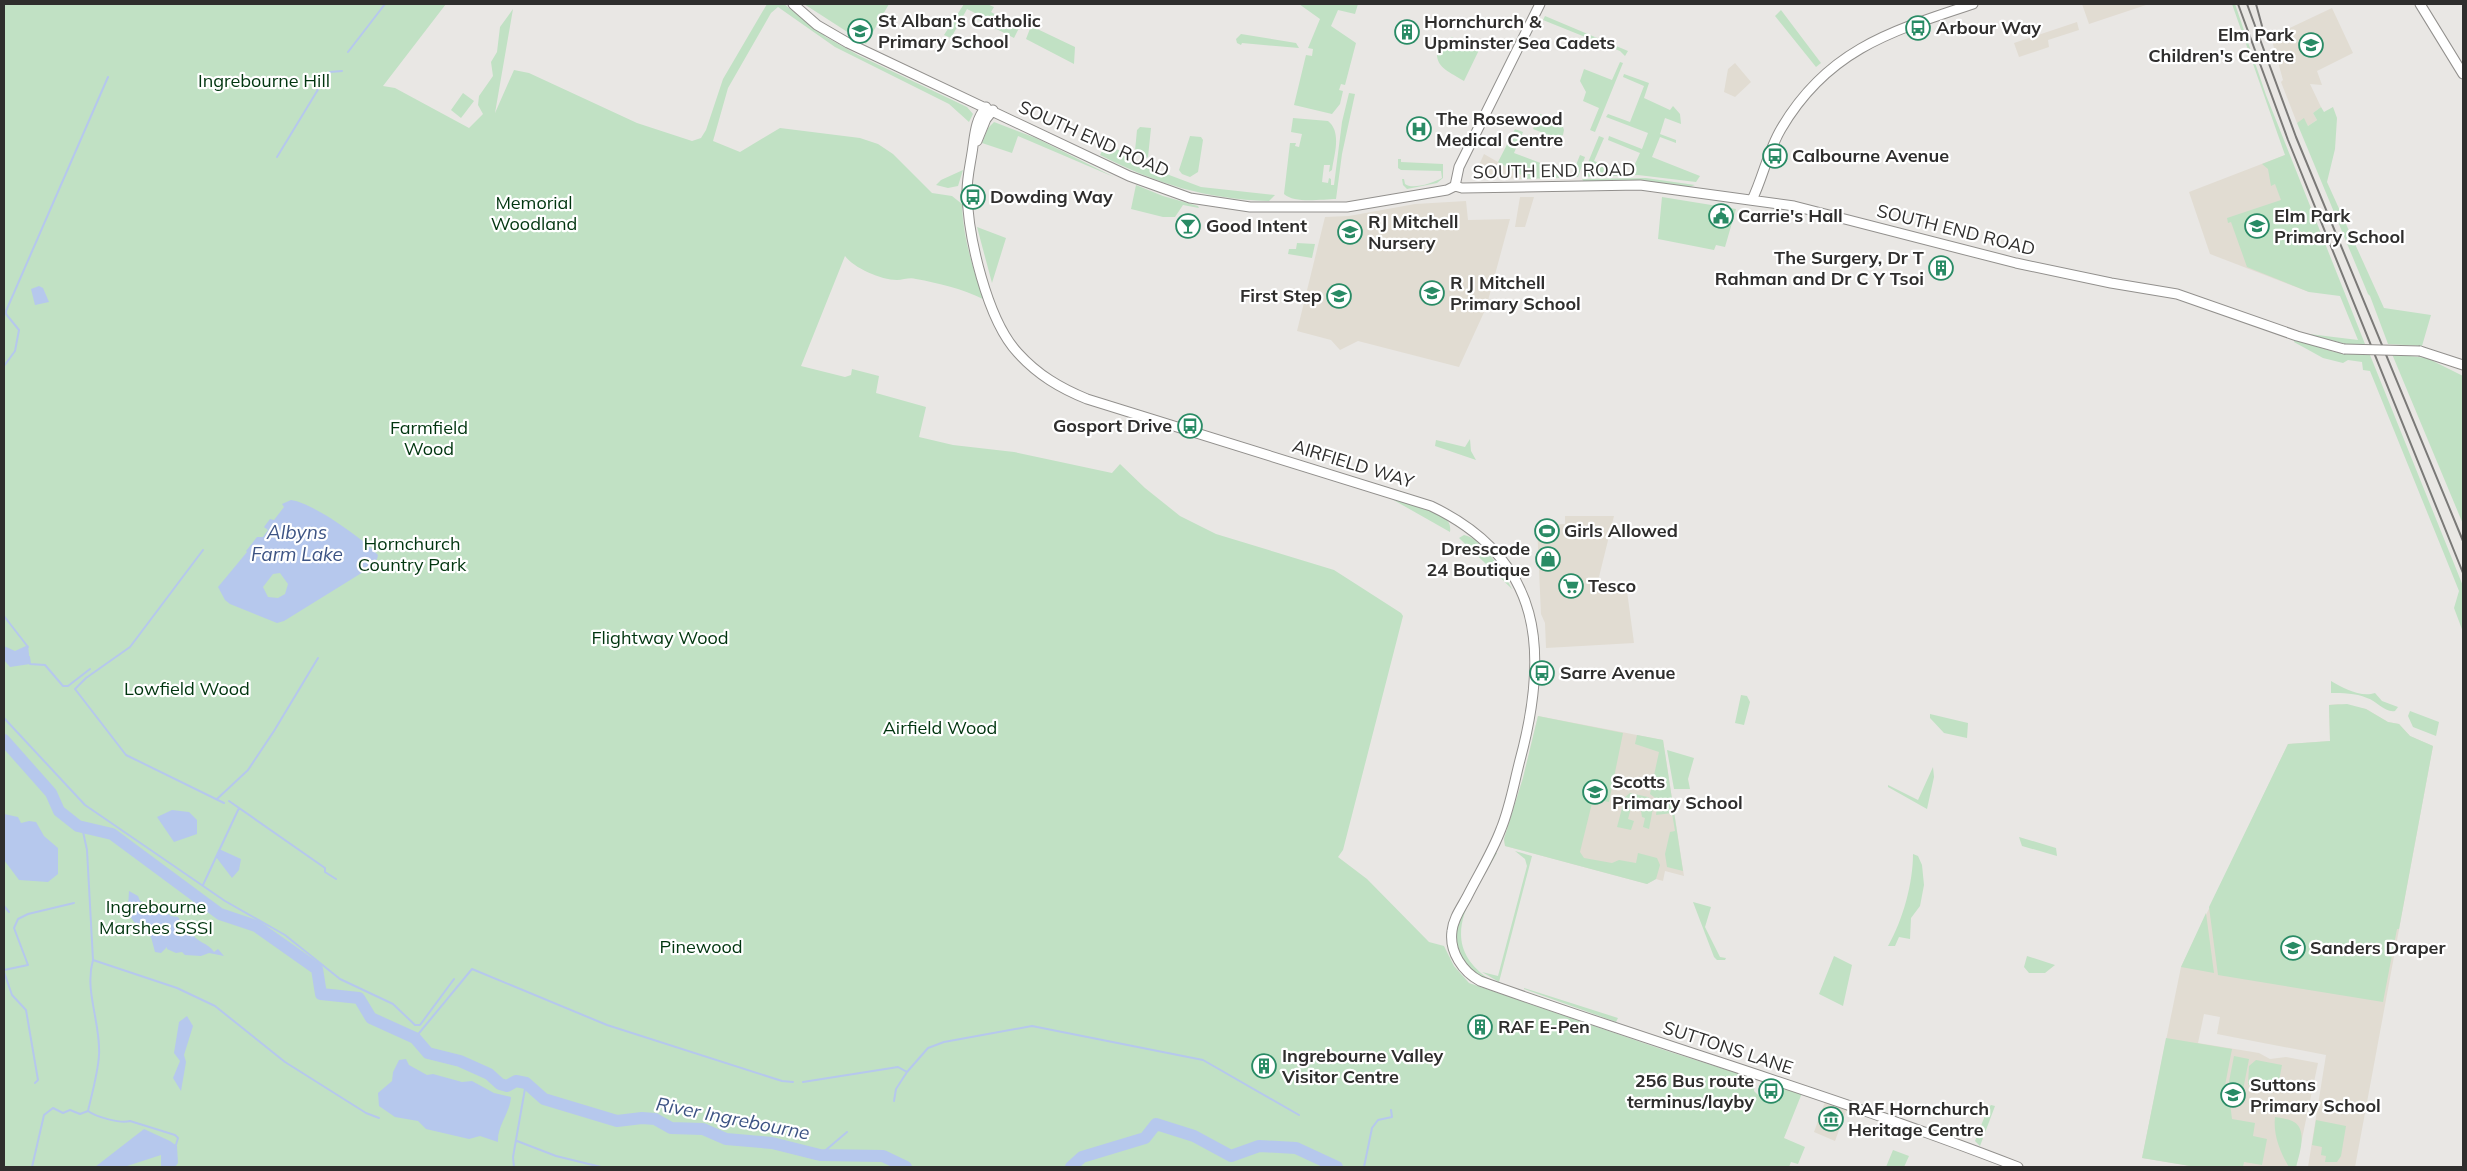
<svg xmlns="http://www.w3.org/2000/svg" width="2467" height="1171" font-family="Mulish,sans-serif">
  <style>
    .built { fill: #e1dcd2 }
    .green { fill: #c1e1c4 }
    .water { fill: #b6c8ed; fill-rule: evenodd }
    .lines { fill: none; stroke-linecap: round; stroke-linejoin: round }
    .stream { stroke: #b6c8ed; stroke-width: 2 }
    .river { stroke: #b6c8ed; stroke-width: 12 }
    .tertiary-casing { stroke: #92908d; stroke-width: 11 }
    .tertiary { stroke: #fff; stroke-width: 9 }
    .rail { stroke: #7a7977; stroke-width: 2 }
    .tertiary-bridge-casing { stroke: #92908d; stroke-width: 11; stroke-linecap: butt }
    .tertiary-bridge { stroke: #fff; stroke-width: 9 }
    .labels { text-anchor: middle; stroke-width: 4.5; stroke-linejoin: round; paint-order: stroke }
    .poi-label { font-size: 18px; font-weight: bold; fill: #2f2e2d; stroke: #fff; text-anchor: start }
    .park-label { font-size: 18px; fill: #00350f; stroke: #fff }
    .street-label { font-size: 18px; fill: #2f2e2d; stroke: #fff }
    .water-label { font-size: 19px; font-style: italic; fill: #3d5484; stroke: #fff }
  </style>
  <rect width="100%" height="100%" fill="#e9e7e4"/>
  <path class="built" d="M2082 4H2149L2089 24Z
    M2332 8 2353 53 2317 71 2322 85 2310 84 2321 107 2313 113 2317 120 2308 126 2304 119 2297 123 2281 82 2283 80 2271 37Z
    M2077 22 2079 30 2048 40 2049 47 2019 57 2014 43Z
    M1735 63 1751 82 1735 97 1724 92 1728 69Z
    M1484 154 1522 176 1521 179 1474 176Z
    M2285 155 2309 292 2210 254 2189 192Z
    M1520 197H1534L1525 227H1515Z
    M1466 201 1468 220 1510 219 1486 308 1459 367 1358 341 1340 350 1331 340 1297 331 1325 217 1349 216 1415 204Z
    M1565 516H1614L1598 581 1627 591 1634 643 1546 648 1545 623 1541 614 1537 525 1565 524Z
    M2338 704 2366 709 2388 722 2399 724 2410 736 2433 746 2355 1167H2308L2326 1055 2217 1034 2220 1017 2204 1014 2198 1043 2259 1053 2270 1059 2286 1057 2318 1063 2296 1167H2196L2142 1158 2181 967 2288 744 2330 741 2329 705Z
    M1538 716 1663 740 1684 876 1665 871 1663 881 1656 879 1647 884 1505 846 1504 839 1523 778Z
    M1826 1099 1848 1106 1835 1141 1814 1132Z"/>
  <path class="green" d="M4 4H446L383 86 395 88 469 128 483 114 478 105 479 96 493 76 491 62 497 52 500 27 513 9 495 113 514 70 529 73 637 123 692 141 701 138 706 130 723 79 767 4H784L826 37 858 55 967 107 973 114 969 122 949 104 835 47 778 7 771 13 728 88 713 141 740 152 780 128 860 138 878 144 893 154 932 193 952 196 962 204C963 238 973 268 983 299 963 289 938 283 916 279 910 277 903 280 897 280 881 280 854 268 845 256L801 366 845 377 851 375 852 369 879 376 876 393 926 407 919 437 953 445 1014 452 1112 473 1120 464 1145 488 1180 516 1216 534 1334 570 1401 613 1403 616 1343 850 1338 857 1367 879 1429 942 1444 946 1454 966 1469 983 1661 1049 1755 1079 1754 1091 1758 1095 1774 1099 1786 1088 1802 1093 1784 1138 1805 1147 1798 1164 1791 1162 1789 1167H4Z
    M804 4H889L866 44Z
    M964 4H987L994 7 991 12 1019 28 1014 38 977 19 979 15 967 9 951 38 944 35Z
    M1299 4H1358L1355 14 1338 10 1331 26 1356 43 1345 85 1341 84 1339 90 1343 91 1340 104 1332 114 1294 105 1306 55 1312 56 1313 49 1308 48 1320 19Z
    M2232 4H2235L2266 95 2365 344H2347L2301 333 2358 340 2340 296 2309 292 2247 267 2231 222 2228 223 2227 218 2281 200 2275 184 2271 186 2268 169 2262 164 2285 155Z
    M1781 10 1821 63 1816 67 1775 16Z
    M1545 16 1628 51 1625 56 1620 51 1543 20Z
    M1031 26 1075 47 1074 64 1026 39Z
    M1241 34 1296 43 1299 48 1242 43 1241 45 1237 43 1236 39Z
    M1451 37 1479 50 1464 81C1446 70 1429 65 1441 40L1448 43Z
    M1620 62 1623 63 1595 132 1590 130 1599 108 1583 101 1586 92 1580 81 1584 69 1612 80Z
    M1624 74 1649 83 1644 98 1670 110 1673 106 1680 114 1681 124 1665 118 1660 134 1676 140V143L1660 137 1652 157 1700 176 1696 182 1638 175 1582 177 1599 136 1604 138 1594 161 1630 175 1640 153 1608 140 1609 136 1642 149 1648 133 1606 117 1608 114 1630 122 1644 86 1623 77Z
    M463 93 474 101 461 118 451 110Z
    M1349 93 1355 94 1342 154 1336 199C1322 199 1295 204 1284 194L1290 143H1296L1295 146 1299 147 1302 134 1291 132 1293 118 1328 121C1342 132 1334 155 1332 170L1329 172 1330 165H1324L1322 182 1328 183 1329 178 1331 179V185H1334L1342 122Z
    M2321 107 2324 112 2333 107 2337 118 2335 149 2327 182 2384 308 2431 315 2422 346 2388 344 2370 296 2368 294 2297 123 2304 118 2308 126 2317 120 2313 113Z
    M1540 114 1562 124 1564 130 1563 135 1556 138 1533 129Z
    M994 122 1036 138 1114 177 1018 136 1012 153 982 143 988 128Z
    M1140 127 1151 128 1148 157 1143 160 1135 151 1137 130Z
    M1515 129 1523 132 1514 153 1572 175 1580 155 1585 157 1578 177 1521 179V175L1498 162Z
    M1190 136 1201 137 1203 140 1198 172 1190 177 1182 174 1179 170Z
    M1104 147 1130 152 1134 161 1140 164 1201 187 1275 195 1269 201C1205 199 1157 184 1100 155Z
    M1398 159H1401V162L1443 164V178L1437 183 1407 189 1403 185 1402 179H1404L1405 184C1412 190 1433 183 1442 178L1441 171 1401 170 1398 168Z
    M963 170 958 186 948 188 936 185 941 180Z
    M1646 178 1695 185 1689 187 1648 181 1584 182 1582 179Z
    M1136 185 1163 196 1198 206 1199 208 1183 205 1175 217H1163L1131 209Z
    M1662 197 1736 209 1725 247 1716 245 1714 250 1658 239Z
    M977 227 1006 238 992 283Z
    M1297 243 1315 244 1312 258 1288 254 1289 249H1296Z
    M2295 339 2334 352 2370 355 2463 586V632L2454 608 2459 591 2370 371 2363 370 2362 362 2348 360 2343 363 2323 358 2294 342Z
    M2392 354 2427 358 2463 376V524Z
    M1470 439 1471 451 1476 460 1435 446 1436 440 1465 447Z
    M1328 479 1432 511C1442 515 1452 520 1450 532L1390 498Z
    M1464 535C1482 538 1504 573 1512 589L1459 538Z
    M2331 681C2343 688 2361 698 2375 693L2382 701 2398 707 2395 711C2385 713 2377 701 2367 698 2355 693 2343 693 2331 693Z
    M1741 695 1747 696 1750 702 1744 725 1735 723Z
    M2347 704 2366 709 2388 722 2399 724 2410 736 2433 746 2399 929H2397L2383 1002 2218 975 2209 907 2288 744 2330 741 2329 705Z
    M2410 711 2439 722 2436 736 2413 727 2408 716Z
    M1930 714 1968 723 1967 738 1944 733 1930 718Z
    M1538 716 1623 733 1609 802 1593 799 1580 852 1584 858 1612 863 1619 860 1636 863 1638 853 1657 858 1660 865 1656 879 1647 884 1505 846 1504 839 1523 778Z
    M1637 735 1663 740 1683 871 1667 867 1665 854 1670 832 1675 831 1672 813 1656 815 1658 800 1650 794 1659 752 1635 744Z
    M1667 750 1694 758 1688 779 1690 789H1674Z
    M1933 767 1934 777 1927 809 1888 787V785L1918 800Z
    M1630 793 1648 797 1654 803 1649 829 1643 827 1645 818 1642 817 1641 811 1631 808 1628 819 1634 821 1631 830 1617 827 1625 797Z
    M2019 837 2056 848 2057 856 2022 846Z
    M1515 851 1532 856 1499 982 1482 972 1498 976 1527 866 1525 859Z
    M1495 853H1497C1472 897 1433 943 1492 981 1480 979 1470 972 1464 962 1460 954 1455 946 1455 937 1454 913 1483 874 1495 853Z
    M1913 854 1918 856 1922 865 1924 885 1920 906 1911 918 1910 939 1899 937 1895 946H1888C1903 920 1913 883 1913 854Z
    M1693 902 1711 907 1705 927 1720 957 1726 958 1725 960H1717L1714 957Z
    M2206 913 2214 973 2181 967Z
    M1834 956 1852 965 1843 1006 1819 994Z
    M2027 956 2055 965 2045 973H2029L2024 967Z
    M1524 988 1618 1018 1616 1022 1524 989Z
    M2166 1038 2232 1049 2222 1101 2230 1103 2232 1119 2255 1123 2253 1136 2267 1139 2262 1165 2244 1162 2243 1167H2196L2142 1158Z
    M2234 1056 2249 1059 2243 1090 2228 1087Z
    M2256 1060 2282 1065 2277 1092 2251 1087 2248 1084 2249 1066Z
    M1991 1105 1995 1106 1980 1146 1975 1141 1988 1108Z
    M2275 1117C2281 1118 2289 1119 2294 1122 2308 1130 2299 1155 2296 1167H2289C2280 1152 2273 1135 2275 1117Z
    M2316 1120 2346 1126 2341 1156 2337 1162H2325L2326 1156 2321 1155 2322 1147 2312 1145Z
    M1893 1150 1909 1156 1904 1167H1886Z"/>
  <path class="water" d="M39 286 43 288 49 302 35 305 31 289Z
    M291 500C311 502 364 539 378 555L377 559 368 569 284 621 277 623 230 604 225 600 218 587 247 552 246 551 257 537H263L268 530 264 527 270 519 274 520 284 507 282 504ZM280 573 288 584 285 594 278 598 268 597 263 587 273 574Z
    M28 645 30 664 10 667 4 660V646L15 651Z
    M172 810 189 812 197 820V834L174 842 157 817Z
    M4 814 18 817 21 823 29 821 36 822 44 836 58 848V874L48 882 19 880 4 860Z
    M219 849 241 859 239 870 232 878 216 857Z
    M129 891 138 896 140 901 157 907 161 904 162 909 171 916 178 917 186 931 191 932C195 942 209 943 214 952L218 949 224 956 209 953 201 956 185 955 182 952 176 953 167 949V947L161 953 155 952 151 937 144 933V928L134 922 130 916 124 915 128 907Z
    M187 1016 193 1026 184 1055 186 1062 181 1091 173 1078 180 1061 174 1053 179 1022Z
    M406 1059 409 1065 427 1075 433 1074 462 1082 472 1081 494 1093 511 1097C510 1113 497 1126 498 1142L480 1136 469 1139 426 1129 418 1121 395 1117 379 1106 378 1093 392 1081 393 1072 399 1060Z
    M144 1129 170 1141 177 1146 178 1163 175 1167H161V1155L124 1167H95Z"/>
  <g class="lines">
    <path class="stream" d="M348 52 385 4
      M277 157 325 78 330 72 342 71
      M4 366 15 351 19 330 6 314V311L108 77
      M203 550 130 647 86 678 75 689 126 755 224 803
      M4 616 28 647
      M29 657 30 664 45 665 63 686H68L90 669
      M4 718 85 805 225 901 285 935 340 979 393 1004 415 1025H420L454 979
      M217 799 248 770 274 731 318 658
      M229 801 325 868V872L336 879
      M82 827 87 850 93 960C84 991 101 1023 99 1055 98 1073 92 1093 88 1111
      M203 885 239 808
      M4 906 9 912
      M93 960 177 988 215 1006 285 1062 366 1113 379 1118
      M4 970 28 965 14 928 18 919 28 914 74 903
      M4 972 12 995 26 1010 38 1080 35 1083
      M415 1038 472 969 607 1025 782 1081 793 1082
      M803 1082 898 1067 907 1072
      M894 1101 896 1089 907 1072 928 1048 944 1042 1032 1026 1203 1060 1299 1115
      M517 1141 556 1156 601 1167
      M820 1155 847 1132
      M32 1167 44 1115 53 1108 63 1113 70 1110 80 1114 88 1111C96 1117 121 1124 130 1121L175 1135 178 1138 175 1148
      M514 1167 513 1157 526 1083
      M1364 1167 1372 1128 1378 1120 1392 1117 1391 1110"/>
    <path class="river" d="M4 740 51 793 59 811 78 826 112 834 220 914 256 926 317 969 321 994 359 998 371 1018 415 1038 428 1053 460 1061 489 1074 500 1084 507 1086 516 1081 526 1083 544 1099 617 1121 642 1118 655 1119 671 1128 703 1129 726 1139 772 1143 820 1155 883 1156 906 1167
      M1071 1167 1082 1157 1145 1138 1156 1124 1194 1136 1231 1156 1259 1146 1296 1148 1337 1167"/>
    <g class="tertiary-casing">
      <path id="tertiary" d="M793 4 817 25 848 43 1129 176 1190 198 1250 207H1347L1447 190 1455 186 1462 188 1640 185 1794 206 2016 263 2111 283 2177 294 2297 336 2344 349
        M2420 4 2463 74
        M986 107C976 119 975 132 973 146 971 162 967 176 967 192 968 237 987 320 1018 353 1038 375 1060 388 1087 399L1431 506C1544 560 1549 652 1520 760 1514 783 1510 807 1501 829 1492 853 1478 875 1467 897 1461 908 1453 919 1452 931 1449 952 1463 972 1480 981 1659 1045 1841 1098 2018 1167
        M977 141 986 119 993 110
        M1455 186 1459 167 1540 4
        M1752 200C1763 177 1768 151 1781 129 1827 50 1891 31 1973 4
        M2420 351 2463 365"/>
    </g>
    <use href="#tertiary" class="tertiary"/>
    <path class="rail" d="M2238 4 2288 140 2463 573
      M2247 4 2296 137 2463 541
      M2256 4 2262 26"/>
    <g class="tertiary-bridge-casing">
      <path id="tertiary-bridge" d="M2344 349 2420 351"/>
    </g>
    <use href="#tertiary-bridge" class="tertiary-bridge"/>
  </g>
  <defs>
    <g id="bus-ring" transform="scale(1.25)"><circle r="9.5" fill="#fff" stroke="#298b65" stroke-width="1.5"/><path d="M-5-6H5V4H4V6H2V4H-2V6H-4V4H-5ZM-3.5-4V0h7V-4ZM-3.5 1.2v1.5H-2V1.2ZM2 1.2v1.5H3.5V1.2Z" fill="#298b65"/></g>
    <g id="school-ring" transform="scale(1.25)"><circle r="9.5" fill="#fff" stroke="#298b65" stroke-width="1.5"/><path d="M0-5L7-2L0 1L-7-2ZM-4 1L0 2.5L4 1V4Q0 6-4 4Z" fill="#298b65"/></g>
    <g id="building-ring" transform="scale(1.25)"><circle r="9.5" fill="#fff" stroke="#298b65" stroke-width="1.5"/><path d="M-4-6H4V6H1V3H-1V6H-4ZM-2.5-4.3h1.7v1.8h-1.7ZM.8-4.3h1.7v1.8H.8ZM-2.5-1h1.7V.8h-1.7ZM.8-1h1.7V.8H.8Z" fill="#298b65"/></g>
    <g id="hospital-ring" transform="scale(1.25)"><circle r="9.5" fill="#fff" stroke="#298b65" stroke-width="1.5"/><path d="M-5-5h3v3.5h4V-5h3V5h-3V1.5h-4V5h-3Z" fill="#298b65"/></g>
    <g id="civic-ring" transform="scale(1.25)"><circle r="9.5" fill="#fff" stroke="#298b65" stroke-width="1.5"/><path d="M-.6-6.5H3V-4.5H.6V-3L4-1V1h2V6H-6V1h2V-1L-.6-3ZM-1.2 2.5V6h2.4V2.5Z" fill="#298b65"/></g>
    <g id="bar-ring" transform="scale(1.25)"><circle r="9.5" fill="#fff" stroke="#298b65" stroke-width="1.5"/><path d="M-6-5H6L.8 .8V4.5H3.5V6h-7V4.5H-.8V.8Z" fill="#298b65"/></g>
    <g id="stadium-ring" transform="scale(1.25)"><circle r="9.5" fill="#fff" stroke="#298b65" stroke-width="1.5"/><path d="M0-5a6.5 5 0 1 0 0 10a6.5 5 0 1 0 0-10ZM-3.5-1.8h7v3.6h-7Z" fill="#298b65"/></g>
    <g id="shop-ring" transform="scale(1.25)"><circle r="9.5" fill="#fff" stroke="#298b65" stroke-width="1.5"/><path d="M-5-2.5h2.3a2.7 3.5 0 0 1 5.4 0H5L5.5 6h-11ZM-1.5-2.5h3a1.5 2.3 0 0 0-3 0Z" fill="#298b65"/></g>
    <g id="supermarket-ring" transform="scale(1.25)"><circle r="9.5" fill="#fff" stroke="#298b65" stroke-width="1.5"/><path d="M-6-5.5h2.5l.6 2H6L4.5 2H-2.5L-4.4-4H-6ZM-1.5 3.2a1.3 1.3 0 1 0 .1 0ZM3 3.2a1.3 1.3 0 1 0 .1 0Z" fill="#298b65"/></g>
    <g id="museum-ring" transform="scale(1.25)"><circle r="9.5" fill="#fff" stroke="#298b65" stroke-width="1.5"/><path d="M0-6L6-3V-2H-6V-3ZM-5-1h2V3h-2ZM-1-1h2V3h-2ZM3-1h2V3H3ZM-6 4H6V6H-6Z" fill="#298b65"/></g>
  </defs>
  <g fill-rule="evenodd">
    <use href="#bus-ring" x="1918" y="28"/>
    <use href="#school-ring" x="860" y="31"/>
    <use href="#building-ring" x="1407" y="32"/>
    <use href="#school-ring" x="2311" y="45"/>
    <use href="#hospital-ring" x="1419" y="129"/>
    <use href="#bus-ring" x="1775" y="156"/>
    <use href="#bus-ring" x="973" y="197"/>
    <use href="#civic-ring" x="1721" y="216"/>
    <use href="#bar-ring" x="1188" y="226"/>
    <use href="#school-ring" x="2257" y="226"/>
    <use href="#school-ring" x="1350" y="232"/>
    <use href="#building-ring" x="1941" y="268"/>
    <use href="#school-ring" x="1432" y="293"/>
    <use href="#school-ring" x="1339" y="296"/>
    <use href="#bus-ring" x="1190" y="426"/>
    <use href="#stadium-ring" x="1547" y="531"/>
    <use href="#shop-ring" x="1548" y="559"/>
    <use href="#supermarket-ring" x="1571" y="586"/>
    <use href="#bus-ring" x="1542" y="673"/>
    <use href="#school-ring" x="1595" y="792"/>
    <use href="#school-ring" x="2293" y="948"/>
    <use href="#building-ring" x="1480" y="1027"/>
    <use href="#building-ring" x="1264" y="1066"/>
    <use href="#bus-ring" x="1771" y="1091"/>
    <use href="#school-ring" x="2233" y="1095"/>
    <use href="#museum-ring" x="1831" y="1119"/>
  </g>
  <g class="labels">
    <g class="poi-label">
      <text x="878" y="27">St Alban's Catholic<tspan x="878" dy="21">Primary School</tspan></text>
      <text x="1424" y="28">Hornchurch &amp;<tspan x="1424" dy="21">Upminster Sea Cadets</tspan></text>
      <text x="1936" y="34">Arbour Way</text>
      <text x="2294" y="41" text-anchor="end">Elm Park<tspan x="2294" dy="21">Children's Centre</tspan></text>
      <text x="1436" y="125">The Rosewood<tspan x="1436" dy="21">Medical Centre</tspan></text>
      <text x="1792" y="162">Calbourne Avenue</text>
      <text x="990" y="203">Dowding Way</text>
      <text x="1738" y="222">Carrie's Hall</text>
      <text x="2274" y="222">Elm Park<tspan x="2274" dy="21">Primary School</tspan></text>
      <text x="1368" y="228">RJ Mitchell<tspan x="1368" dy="21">Nursery</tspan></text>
      <text x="1206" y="232">Good Intent</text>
      <text x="1924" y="264" text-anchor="end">The Surgery, Dr T<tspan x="1924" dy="21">Rahman and Dr C Y Tsoi</tspan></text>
      <text x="1450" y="289">R J Mitchell<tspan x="1450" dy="21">Primary School</tspan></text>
      <text x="1322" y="302" text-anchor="end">First Step</text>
      <text x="1172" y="432" text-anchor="end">Gosport Drive</text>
      <text x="1564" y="537">Girls Allowed</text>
      <text x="1530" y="555" text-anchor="end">Dresscode<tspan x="1530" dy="21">24 Boutique</tspan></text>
      <text x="1588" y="592">Tesco</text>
      <text x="1560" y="679">Sarre Avenue</text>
      <text x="1612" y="788">Scotts<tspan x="1612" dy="21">Primary School</tspan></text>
      <text x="2310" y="954">Sanders Draper</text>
      <text x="1498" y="1033">RAF E-Pen</text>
      <text x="1282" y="1062">Ingrebourne Valley<tspan x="1282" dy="21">Visitor Centre</tspan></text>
      <text x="1754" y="1087" text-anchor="end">256 Bus route<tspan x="1754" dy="21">terminus/layby</tspan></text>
      <text x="2250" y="1091">Suttons<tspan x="2250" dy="21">Primary School</tspan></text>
      <text x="1848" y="1115">RAF Hornchurch<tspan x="1848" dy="21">Heritage Centre</tspan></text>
    </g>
    <g class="park-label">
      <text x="264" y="87">Ingrebourne Hill</text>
      <text x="534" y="209">Memorial<tspan x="534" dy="21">Woodland</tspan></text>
      <text x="429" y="434">Farmfield<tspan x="429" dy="21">Wood</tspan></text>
      <text x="412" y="550">Hornchurch<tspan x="412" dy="21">Country Park</tspan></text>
      <text x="660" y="644">Flightway Wood</text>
      <text x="187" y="695">Lowfield Wood</text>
      <text x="940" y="734">Airfield Wood</text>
      <text x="156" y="913">Ingrebourne<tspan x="156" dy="21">Marshes SSSI</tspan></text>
      <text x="701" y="953">Pinewood</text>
    </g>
    <g class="street-label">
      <text transform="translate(1094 139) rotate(24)" y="6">SOUTH END ROAD</text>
      <text transform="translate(1554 171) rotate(-1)" y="6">SOUTH END ROAD</text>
      <text transform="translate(1956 230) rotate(14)" y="6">SOUTH END ROAD</text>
      <text transform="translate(1353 464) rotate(17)" y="6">AIRFIELD WAY</text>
      <text transform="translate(1728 1048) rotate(18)" y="6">SUTTONS LANE</text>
    </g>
    <g class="water-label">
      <text x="297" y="539">Albyns<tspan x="297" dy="22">Farm Lake</tspan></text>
      <text transform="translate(733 1118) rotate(11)" y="7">River Ingrebourne</text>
    </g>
  </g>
  <rect width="2467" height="1171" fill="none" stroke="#2f2e2d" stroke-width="10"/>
</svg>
